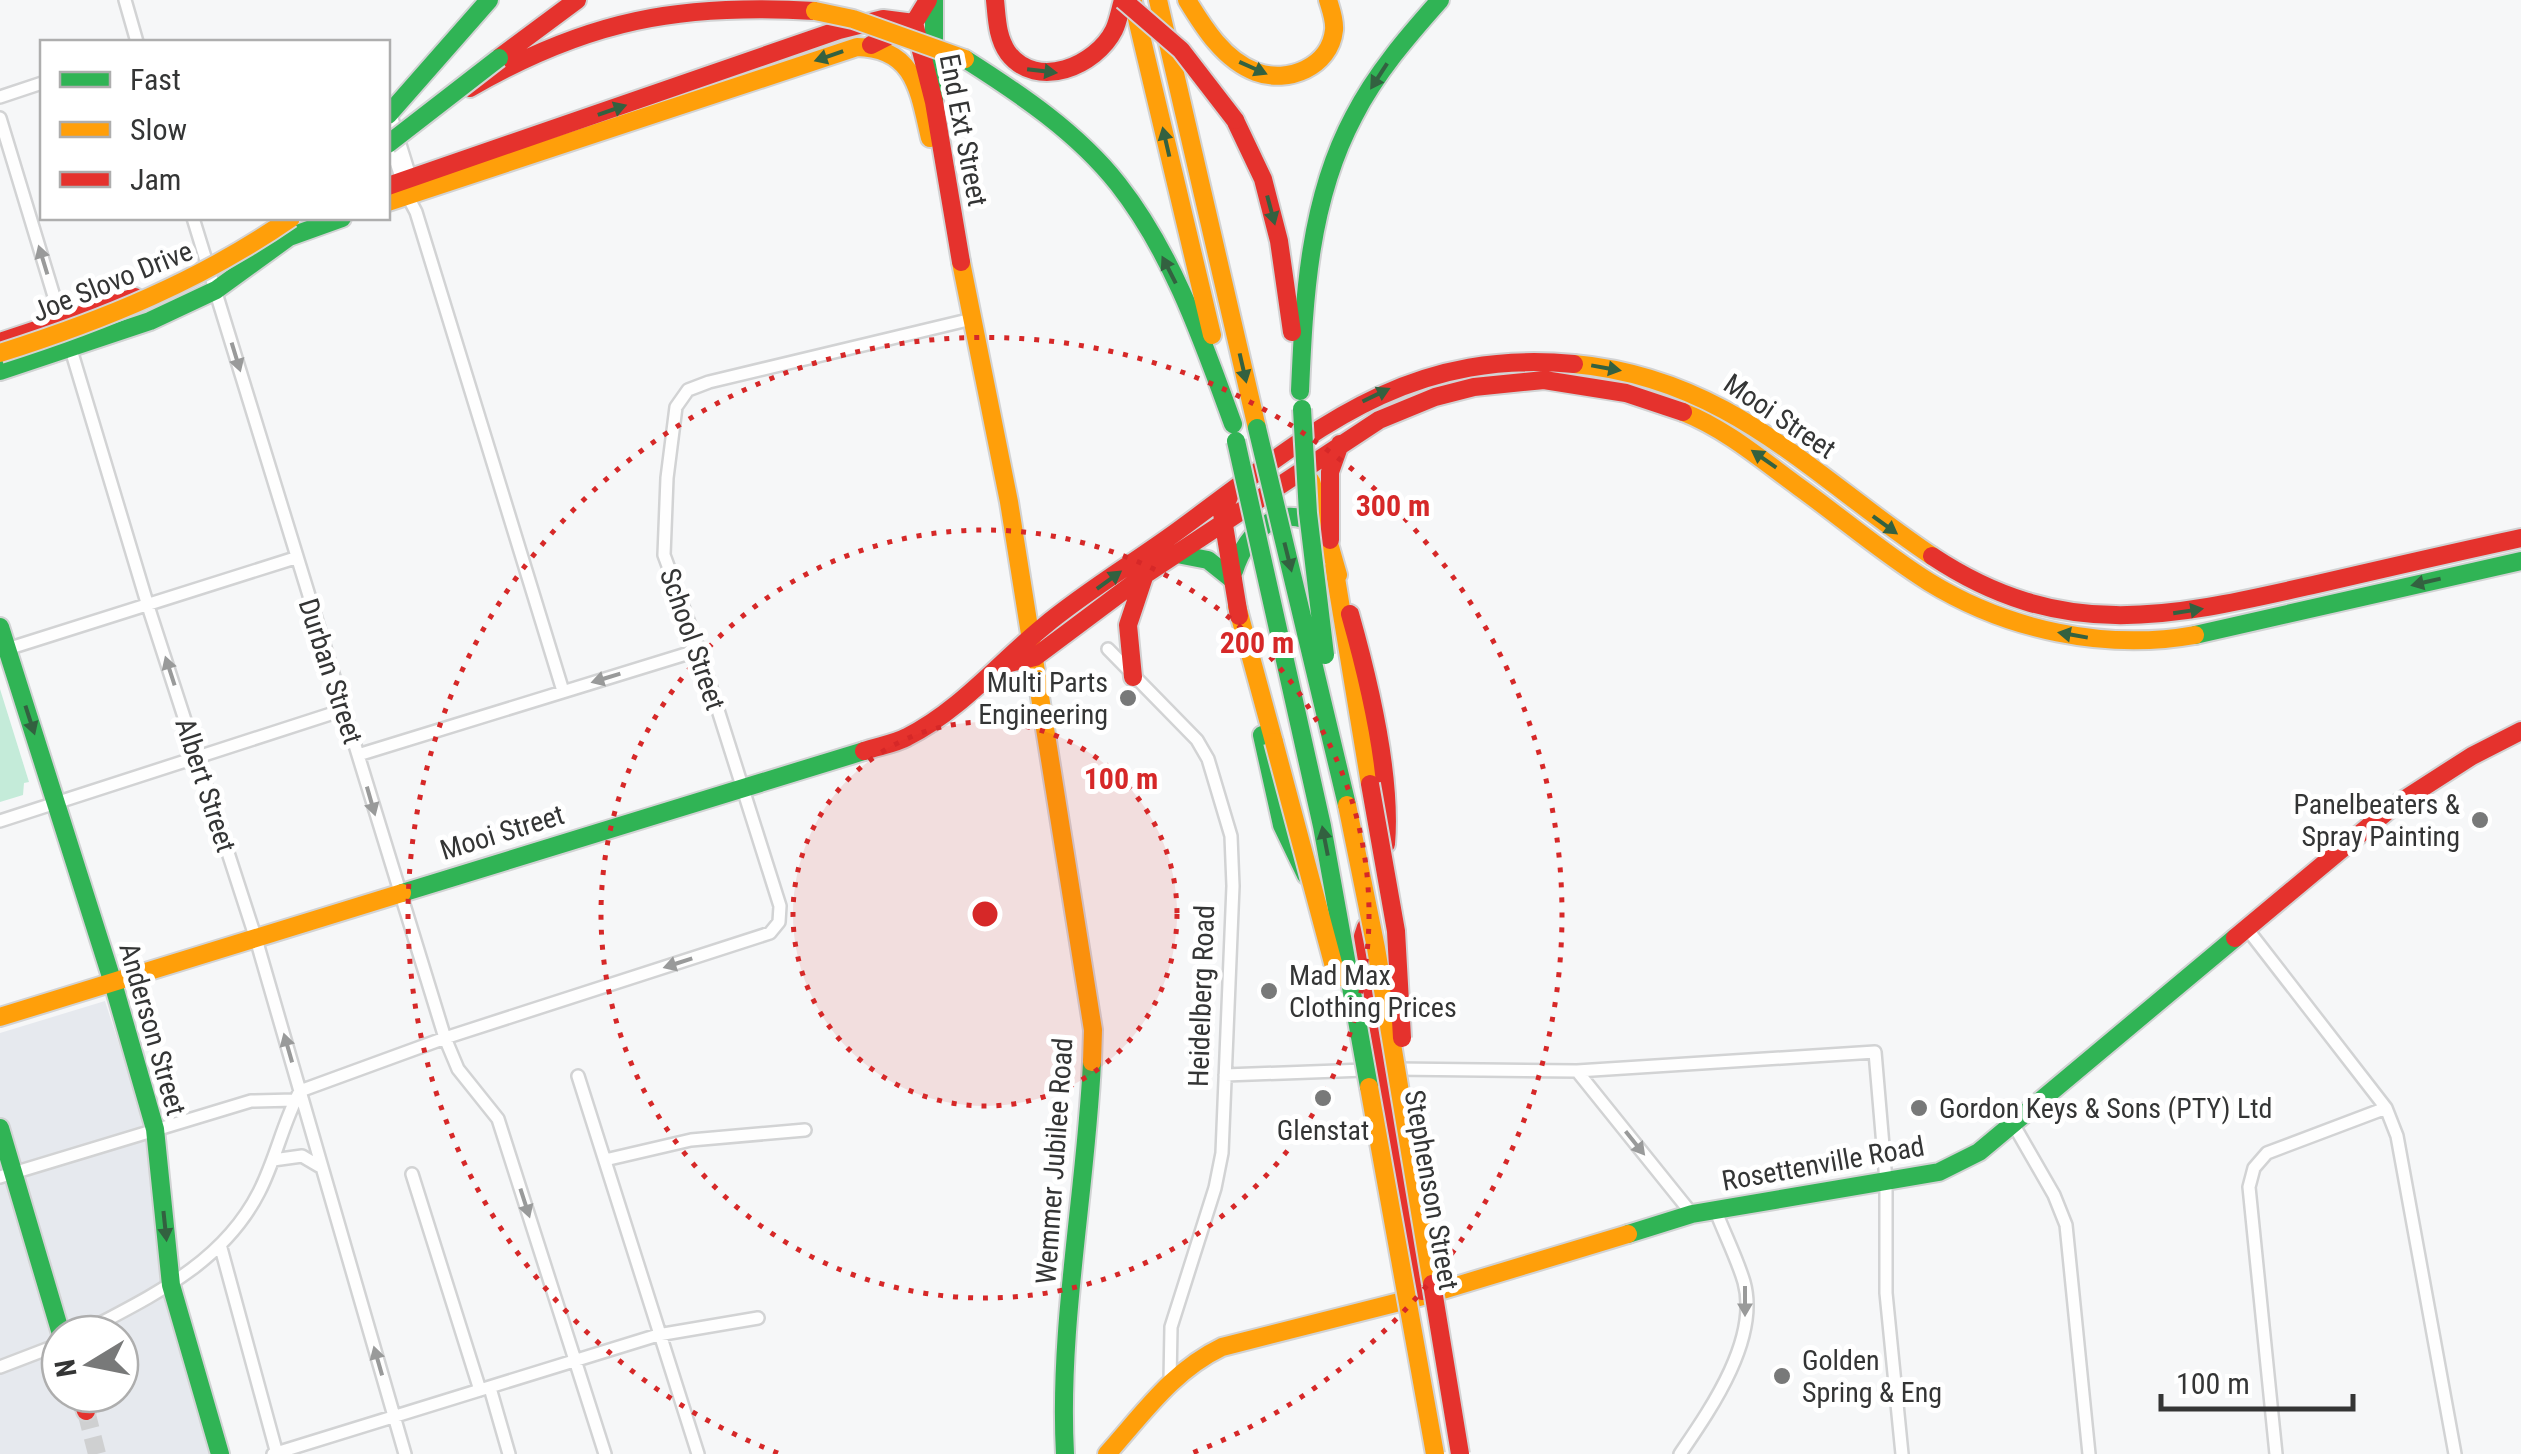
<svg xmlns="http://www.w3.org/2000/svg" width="2521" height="1454" font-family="'Roboto Condensed',sans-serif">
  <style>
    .built { fill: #e6e9ee; fill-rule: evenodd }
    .green { fill: #c4ebd9 }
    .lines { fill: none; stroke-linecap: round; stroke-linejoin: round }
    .primary-tunnel { stroke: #cfd0d1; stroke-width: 18; stroke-dasharray: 18 9; stroke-linecap: butt }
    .street-casing { stroke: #d2d3d4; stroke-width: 16 }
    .fast-casing { stroke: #d2d3d4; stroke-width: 22 }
    .slow-casing { stroke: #d2d3d4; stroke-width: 22 }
    .jam-casing { stroke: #d2d3d4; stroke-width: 22 }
    .street { stroke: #fefefe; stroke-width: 11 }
    .fast { stroke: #30b455; stroke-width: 18 }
    .slow { stroke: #ff9f0a; stroke-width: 18 }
    .jam { stroke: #e5322d; stroke-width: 18 }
    .fast-bridge-casing { stroke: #d3d3d4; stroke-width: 22; stroke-linecap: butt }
    .slow-bridge-casing { stroke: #d3d3d4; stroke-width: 22; stroke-linecap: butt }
    .jam-bridge-casing { stroke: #d3d3d4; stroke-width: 22; stroke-linecap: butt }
    .fast-bridge { stroke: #30b455; stroke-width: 18 }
    .slow-bridge { stroke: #ff9f0a; stroke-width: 18 }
    .jam-bridge { stroke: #e5322d; stroke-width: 18 }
    .oneway { fill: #336140 }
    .oneway2 { fill: #999a9a }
    .ring { fill: none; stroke: #d62828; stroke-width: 5; stroke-dasharray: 5 10 }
    .poi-dot { fill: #787979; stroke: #fff; stroke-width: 4 }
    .labels { text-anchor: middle; stroke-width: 10; stroke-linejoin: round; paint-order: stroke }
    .street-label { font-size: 28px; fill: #343535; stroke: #fff }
    .poi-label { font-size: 28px; fill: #343535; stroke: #fff; text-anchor: start }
    .centre { fill: #d62828; stroke: #fff; stroke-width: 5 }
    .ring-label { font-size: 30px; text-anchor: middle; font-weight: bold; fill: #d62828; stroke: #fff; stroke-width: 10; stroke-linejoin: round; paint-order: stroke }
  </style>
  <rect width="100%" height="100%" fill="#f6f7f8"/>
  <path class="built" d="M105 1001 150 1140 163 1279 216 1454H0V1033ZM60 1334H120V1394H60Z"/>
  <path class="green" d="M0 689 29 782 24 783 23 795 0 802Z"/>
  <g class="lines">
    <path class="primary-tunnel" d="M86 1411 97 1454"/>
    <g class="street-casing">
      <path id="street" d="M125 0 137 42
        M0 97 42 83
        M390 112 412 183
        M0 118 63 326
        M388 138 407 195 416 212 563 691
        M193 218 445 1038 458 1069 498 1119 605 1454
        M69 343 148 606 256 939 405 1454
        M1108 649 1197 740 1208 759 1231 836 1233 886 1222 1153 1215 1188 1171 1327 1170 1381
        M4 650 295 558
        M358 755 699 650
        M0 821 343 710
        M2248 930 2386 1108 2397 1136 2455 1454
        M1394 1069 1577 1071 1875 1052 1886 1181V1293L1902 1454
        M1577 1071 1692 1214
        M1225 1075 1365 1070
        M578 1076 698 1454
        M2012 1122 2054 1195 2066 1225 2089 1454
        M273 1160 302 1156 319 1166
        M605 1160 691 1140 805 1130
        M412 1174 480 1390
        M0 1177 251 1101 295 1100
        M221 1248 277 1454
        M80 1334C149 1297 222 1265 259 1192 276 1159 283 1122 300 1091L445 1038 770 933 779 922 780 906 699 650 664 555 667 478 676 407 688 390 709 382 972 319
        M0 1367 60 1344
        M490 1388 509 1454
        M273 1454 658 1335 758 1318
        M1680 1454C1710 1410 1760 1339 1744 1282 1737 1258 1724 1233 1715 1209
        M2276 1454 2249 1187 2254 1168 2267 1153 2386 1108"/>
    </g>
    <g class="fast-casing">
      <path id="fast" d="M934 0V102
        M965 59C1020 94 1077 132 1118 184 1173 254 1203 342 1233 424
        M388 115 489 0
        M0 371 150 321 216 290 289 237 342 218
        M1300 391C1304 298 1309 200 1354 116 1376 73 1408 36 1440 0
        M1177 554 1208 560 1233 580
        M1234 571C1246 534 1278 500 1318 526
        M0 627 113 983 155 1129 171 1285 220 1454
        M2195 635 2521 561
        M1262 735 1282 825 1306 875
        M402 893 864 751
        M0 1128 61 1334
        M1628 1234 1692 1214 1939 1172 1979 1152 2235 938
        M1065 1454C1058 1326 1086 1191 1092 1062"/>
    </g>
    <g class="slow-casing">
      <path id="slow" d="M1158 0 1257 428
        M1187 0C1204 28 1224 60 1256 72 1288 84 1330 67 1334 30 1335 20 1331 10 1328 0
        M1133 2 1212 335
        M388 202 857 47C915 48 919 91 930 138
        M961 262 1009 502 1093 1030 1092 1062
        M1574 364C1729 378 1811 475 1932 556
        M1683 412C1726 429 1762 460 1799 487 1842 518 1884 554 1929 582 2007 630 2105 651 2195 635
        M1311 481 1338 575
        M1334 566 1370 784
        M1237 606 1274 742
        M0 1017 402 893
        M1107 1454C1143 1414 1172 1371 1222 1347L1423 1296 1628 1234"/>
    </g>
    <g class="jam-casing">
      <path id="jam" d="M995 0C997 19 997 37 1008 53 1037 91 1096 66 1114 30 1118 22 1120 10 1123 0
        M871 45 914 23 928 0
        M499 58 577 0
        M470 88C588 20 680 3 815 11
        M1235 120 1263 179 1279 241 1292 332
        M388 186 839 30 883 19 914 23 934 102 961 262
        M0 342 135 297
        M1231 492 1222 513 1239 616
        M1330 540V472L1340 444
        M1932 556C2063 643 2171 617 2313 585 2382 569 2451 553 2521 538
        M1350 614C1369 681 1392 775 1386 844
        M1005 664 1035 657 1146 574 1379 420 1435 397 1474 387 1544 380 1626 393 1683 412
        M1133 677 1128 625 1145 574
        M864 751C878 746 894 744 907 737 959 711 999 663 1043 627 1086 591 1134 563 1179 530 1309 435 1402 348 1574 364
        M1366 927 1363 936 1422 1291
        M2235 938 2391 808 2472 756 2521 731
        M80 1394 86 1411"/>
    </g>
    <use href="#street" class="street"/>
    <use href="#fast" class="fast"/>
    <use href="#slow" class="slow"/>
    <use href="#jam" class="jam"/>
    <g class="fast-bridge-casing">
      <path id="fast-bridge" d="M388 144 499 58
        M1302 409 1308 513 1325 655
        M1257 428 1347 805
        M1236 441 1322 826 1369 1087"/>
    </g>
    <g class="slow-bridge-casing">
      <path id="slow-bridge" d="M815 11 853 19 965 59
        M0 353C104 320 200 281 291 218
        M1274 742 1337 978
        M1347 805 1376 948 1432 1284
        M1369 1087 1435 1454"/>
    </g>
    <g class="jam-bridge-casing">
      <path id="jam-bridge" d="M1123 0 1181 50 1235 120
        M1370 784 1396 931 1402 1038
        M1432 1284 1460 1454"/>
    </g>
    <use href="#fast-bridge" class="fast-bridge"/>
    <use href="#slow-bridge" class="slow-bridge"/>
    <use href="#jam-bridge" class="jam-bridge"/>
  </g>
  <defs><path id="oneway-solid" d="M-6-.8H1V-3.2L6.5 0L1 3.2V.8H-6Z" transform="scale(2.5)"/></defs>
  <g class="oneway">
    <use href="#oneway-solid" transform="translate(829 56) rotate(161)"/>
    <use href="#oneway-solid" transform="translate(1253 68) rotate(24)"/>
    <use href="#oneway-solid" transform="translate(1042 71) rotate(7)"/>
    <use href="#oneway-solid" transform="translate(1379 76) rotate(123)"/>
    <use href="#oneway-solid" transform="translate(612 110) rotate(-19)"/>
    <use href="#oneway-solid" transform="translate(1166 142) rotate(-103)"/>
    <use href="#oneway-solid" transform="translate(1271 210) rotate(75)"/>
    <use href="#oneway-solid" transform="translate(1169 270) rotate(-117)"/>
    <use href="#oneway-solid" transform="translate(1243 368) rotate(77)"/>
    <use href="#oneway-solid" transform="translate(1606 368) rotate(10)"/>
    <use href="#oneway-solid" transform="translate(1376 395) rotate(-26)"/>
    <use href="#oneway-solid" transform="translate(1764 459) rotate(-145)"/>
    <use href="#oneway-solid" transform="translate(1885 525) rotate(36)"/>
    <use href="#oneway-solid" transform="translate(1288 557) rotate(76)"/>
    <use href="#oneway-solid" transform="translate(1109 580) rotate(-36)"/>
    <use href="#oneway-solid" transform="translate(2426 582) rotate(167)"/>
    <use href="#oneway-solid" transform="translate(2188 611) rotate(-9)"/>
    <use href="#oneway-solid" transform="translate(2073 635) rotate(-170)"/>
    <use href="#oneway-solid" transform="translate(30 720) rotate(72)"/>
    <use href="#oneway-solid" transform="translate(1325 841) rotate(-101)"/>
    <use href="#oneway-solid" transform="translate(165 1226) rotate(84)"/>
  </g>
  <g class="oneway2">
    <use href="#oneway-solid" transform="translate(43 260) rotate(-107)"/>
    <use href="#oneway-solid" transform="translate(236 357) rotate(73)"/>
    <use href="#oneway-solid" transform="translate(170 671) rotate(-108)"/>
    <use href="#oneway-solid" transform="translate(606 678) rotate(163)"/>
    <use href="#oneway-solid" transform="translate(371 801) rotate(74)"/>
    <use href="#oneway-solid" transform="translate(678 963) rotate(162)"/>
    <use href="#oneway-solid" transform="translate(288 1048) rotate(-106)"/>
    <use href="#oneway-solid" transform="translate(1635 1143) rotate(51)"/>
    <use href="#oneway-solid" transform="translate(525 1203) rotate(72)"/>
    <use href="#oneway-solid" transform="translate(1745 1301) rotate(90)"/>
    <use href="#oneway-solid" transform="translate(378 1361) rotate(-106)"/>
  </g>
  <circle cx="985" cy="914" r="192" fill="#d62828" fill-opacity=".12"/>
  <g class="ring">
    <circle cx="985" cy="914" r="192"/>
    <circle cx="985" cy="914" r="384"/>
    <path d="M778 1453A577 577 0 1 1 1192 1453"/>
  </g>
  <g class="poi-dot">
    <circle cx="1128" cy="698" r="10"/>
    <circle cx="2480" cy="820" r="10"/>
    <circle cx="1269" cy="991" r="10"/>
    <circle cx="1323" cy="1098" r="10"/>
    <circle cx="1919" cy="1108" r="10"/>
    <circle cx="1782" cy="1376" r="10"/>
  </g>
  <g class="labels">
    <g class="street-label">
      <text transform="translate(964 130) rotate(79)" y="10">End Ext Street</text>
      <text transform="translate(112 281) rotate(-22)" y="10">Joe Slovo Drive</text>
      <text transform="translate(1780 416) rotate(34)" y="10">Mooi Street</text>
      <text transform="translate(693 639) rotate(71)" y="10">School Street</text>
      <text transform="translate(331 671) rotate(72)" y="10">Durban Street</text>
      <text transform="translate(206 785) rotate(72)" y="10">Albert Street</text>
      <text transform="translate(502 832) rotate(-17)" y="10">Mooi Street</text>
      <text transform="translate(1201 996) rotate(-88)" y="10">Heidelberg Road</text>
      <text transform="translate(153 1029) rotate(74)" y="10">Anderson Street</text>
      <text transform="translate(1054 1161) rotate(-86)" y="10">Wemmer Jubilee Road</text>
      <text transform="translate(1823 1163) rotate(-10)" y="10">Rosettenville Road</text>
      <text transform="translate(1432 1190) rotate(80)" y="10">Stephenson Street</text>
    </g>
    <g class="poi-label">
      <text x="1108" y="692" text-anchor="end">Multi Parts<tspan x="1108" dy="32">Engineering</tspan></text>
      <text x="2460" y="814" text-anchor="end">Panelbeaters &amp;<tspan x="2460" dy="32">Spray Painting</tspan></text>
      <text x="1289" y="985">Mad Max<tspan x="1289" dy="32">Clothing Prices</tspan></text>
      <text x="1939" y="1118">Gordon Keys &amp; Sons (PTY) Ltd</text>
      <text x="1323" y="1140" text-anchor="middle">Glenstat</text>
      <text x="1802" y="1370">Golden<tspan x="1802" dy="32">Spring &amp; Eng</tspan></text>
    </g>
  </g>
  <circle cx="985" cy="914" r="15" class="centre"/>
  <g class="ring-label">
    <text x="1393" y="516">300 m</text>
    <text x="1257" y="653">200 m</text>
    <text x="1121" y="789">100 m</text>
  </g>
  <rect x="40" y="40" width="350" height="180" fill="#ffffff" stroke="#aeaeae" stroke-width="2.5"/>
  <rect x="60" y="72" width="50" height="15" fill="#30b455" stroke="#aeaeae" stroke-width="2.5"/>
  <text x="130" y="90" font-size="30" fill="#343535">Fast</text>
  <rect x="60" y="122" width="50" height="15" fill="#ff9f0a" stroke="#aeaeae" stroke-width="2.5"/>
  <text x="130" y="140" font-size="30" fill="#343535">Slow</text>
  <rect x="60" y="172" width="50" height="15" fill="#e5322d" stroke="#aeaeae" stroke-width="2.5"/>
  <text x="130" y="190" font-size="30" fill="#343535">Jam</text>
  <g transform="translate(90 1364) rotate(260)"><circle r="48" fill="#ffffff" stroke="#aeaeae" stroke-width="2.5"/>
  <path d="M0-8L18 38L0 25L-18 38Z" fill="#787979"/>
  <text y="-15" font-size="28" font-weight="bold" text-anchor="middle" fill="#343535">N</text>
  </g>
  <path d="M2161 1394v15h192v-15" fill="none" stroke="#343535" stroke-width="5"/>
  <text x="2176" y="1394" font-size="30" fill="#343535" stroke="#ffffff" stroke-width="8" paint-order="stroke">100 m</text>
</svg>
